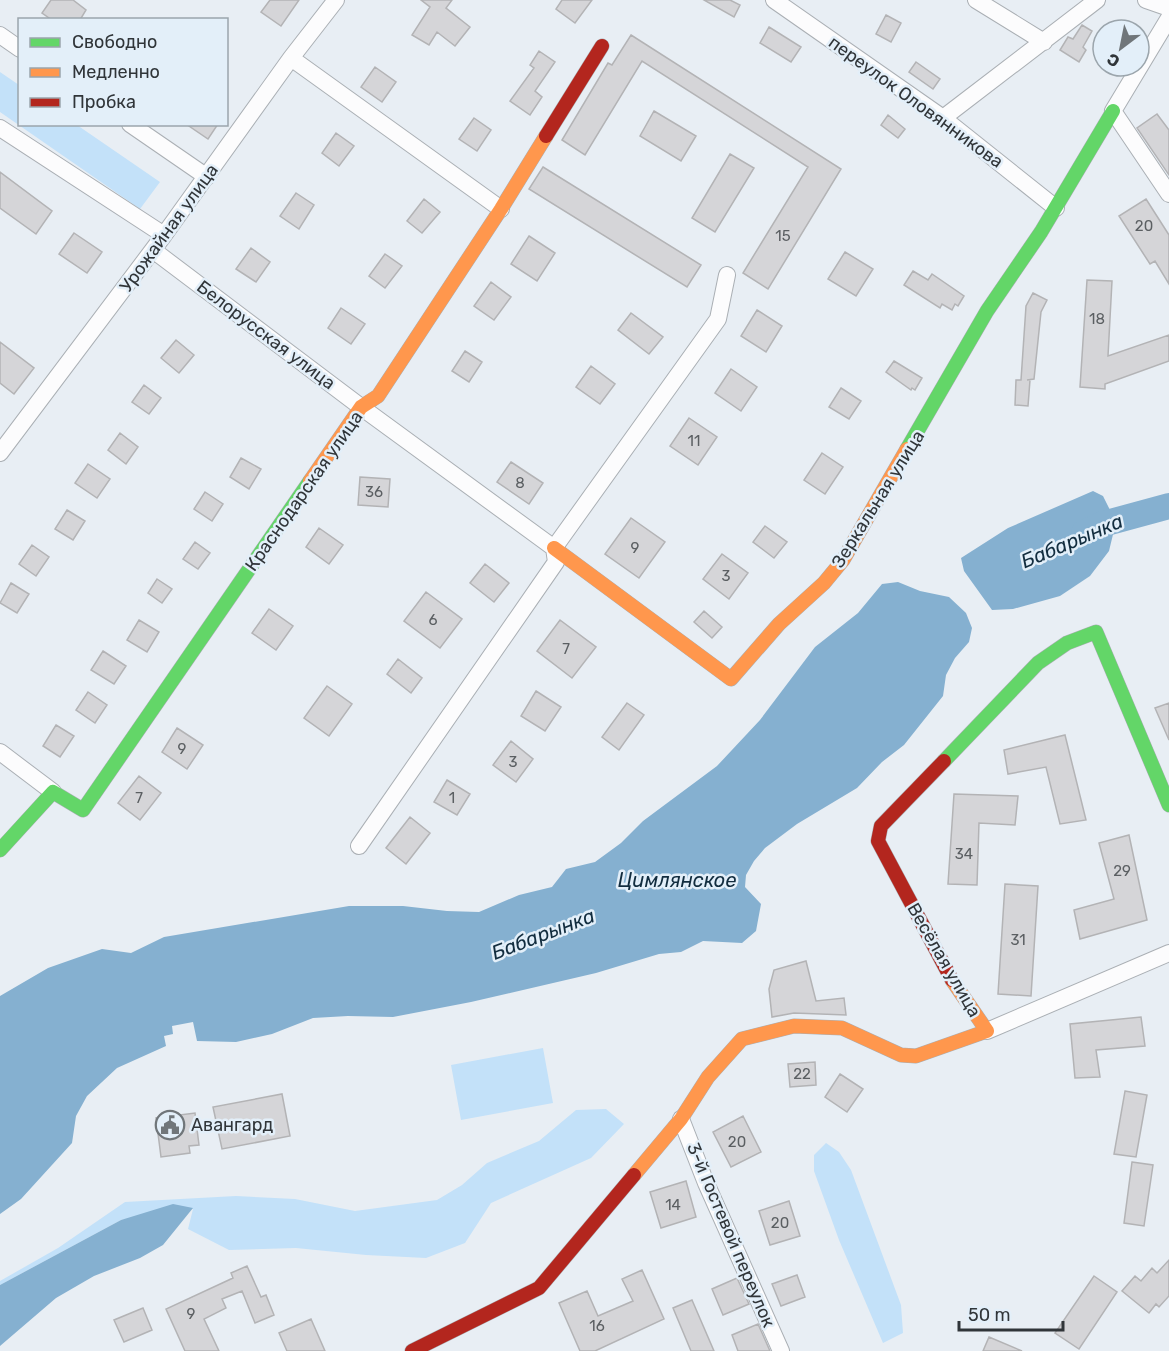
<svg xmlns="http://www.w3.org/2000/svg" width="1169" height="1351" font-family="Rubik,sans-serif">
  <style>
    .green { fill: #c3e1f9 }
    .water { fill: #85b0d0 }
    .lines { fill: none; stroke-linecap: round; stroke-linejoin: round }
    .river { stroke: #85b0d0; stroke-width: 26 }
    .building { fill: #d5d5d8; stroke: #b3b3b5; stroke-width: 1.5 }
    .street-casing { stroke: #aaafb4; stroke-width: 18 }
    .fast-casing { stroke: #aaafb4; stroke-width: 15 }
    .slow-casing { stroke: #aaafb4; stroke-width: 15 }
    .jam-casing { stroke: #aaafb4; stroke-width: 15 }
    .street { stroke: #fcfcfd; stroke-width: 16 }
    .fast { stroke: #63d668; stroke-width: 14 }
    .slow { stroke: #ff974d; stroke-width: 14 }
    .jam { stroke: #b3261e; stroke-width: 14 }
    .labels { text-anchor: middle; stroke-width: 5; stroke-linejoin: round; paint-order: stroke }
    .number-label { font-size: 15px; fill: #5b5f62 }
    .street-label { font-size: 18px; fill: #303539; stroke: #e3eff9 }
    .poi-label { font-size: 18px; fill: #303539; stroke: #e3eff9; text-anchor: start }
    .water-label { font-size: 20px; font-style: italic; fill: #122d3f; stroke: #e3eff9 }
  </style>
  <rect width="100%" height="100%" fill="#e8eef4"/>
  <path class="green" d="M0 72 19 85 20 124 77 125 160 182 140 209 0 112Z
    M543 1048 553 1103 461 1120 451 1065Z
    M606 1109 624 1124 591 1158 491 1203 465 1243 426 1258 366 1255 296 1248 229 1250 188 1229 193 1209 121 1220 0 1285V1281L58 1248 125 1202 236 1196 295 1199 355 1211 437 1200 462 1185 487 1163 539 1141 576 1110Z
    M826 1143 839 1152 851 1170 901 1305 903 1333 883 1343 839 1240 814 1171V1155Z"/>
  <path class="water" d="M1093 491 1103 496 1116 522 1109 551 1090 576 1060 596 1013 609 992 610 964 571 961 558 1008 528Z
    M898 582 920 591 949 597 966 613 972 628 969 642 955 658 946 675 943 696 904 745 882 762 857 788 797 824 765 848 754 861 746 875 745 887 761 904 756 931 742 943 703 941 681 952 659 954 596 973 471 1002 393 1017 348 1016 313 1018 272 1034 236 1042 197 1041 193 1022 172 1026 173 1034 164 1036 166 1046 117 1068 87 1096 76 1116 72 1143 21 1199 0 1214V996L48 968 102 949 131 953 164 937 349 906H403L447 911 479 912 519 895 552 887 566 869 595 862 621 843 643 821 717 766 760 720 815 647 858 613 882 584Z
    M173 1204 193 1208 163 1245 140 1258 94 1276 56 1298 0 1346V1285L121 1220Z"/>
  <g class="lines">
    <path class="river" d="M1084 533 1103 524 1169 506"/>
  </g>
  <path class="building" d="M51 0H73L86 10 80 20H52L42 13Z
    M270 0H299L281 26 261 12Z
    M421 0H452L446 8 470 27 455 46 437 32 429 45 412 35 430 7Z
    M562 0H592L575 23 556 9Z
    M704 0H730L740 5 734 17Z
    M886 15 901 23 891 42 876 34Z
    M1082 25 1092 31 1083 47 1086 50 1079 62 1060 50 1068 37 1073 39Z
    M769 27 801 47 791 62 760 43Z
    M631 35 841 169 768 289 743 273 808 167 642 61 585 155 562 140 608 63 612 65Z
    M539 51 555 62 535 91 542 97 530 115 510 101 534 68 530 65Z
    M916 62 940 79 933 89 909 72Z
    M375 67 396 82 382 102 361 87Z
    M654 111 696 136 681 161 640 136Z
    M1157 114 1169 130V175L1137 128Z
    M888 115 905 129 898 138 881 125Z
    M474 118 491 130 477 151 459 139Z
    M186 124H218L208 139Z
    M336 133 354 146 339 166 322 153Z
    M730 154 754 168 715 232 692 218Z
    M543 167 701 265 687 287 529 189Z
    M0 172 52 211 36 234 0 208Z
    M296 193 314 205 299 229 280 216Z
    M424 199 440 212 422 233 407 221Z
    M1146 199 1169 235V284L1155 261 1150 264 1119 216Z
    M74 233 102 252 87 273 59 254Z
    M529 236 555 253 537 281 511 264Z
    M251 248 270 262 256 282 236 269Z
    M845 252 873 269 856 296 828 279Z
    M385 254 402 266 385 288 369 276Z
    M913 271 928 280 932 274 964 296 958 306 955 304 952 310 942 304 940 308 904 285Z
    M1087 280 1112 281 1108 356 1169 335V361L1105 384V389L1080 387Z
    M491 282 511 297 494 320 474 306Z
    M1033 293 1047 300 1041 312 1034 379 1027 380H1030L1028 406 1015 405 1016 380H1021L1026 306Z
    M341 308 365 324 351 344 328 328Z
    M757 310 782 326 766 352 741 336Z
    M631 313 663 337 649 354 618 330Z
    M176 340 194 355 179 373 161 358Z
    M0 342 34 368 14 394 0 383Z
    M465 351 482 362 469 382 452 371Z
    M894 361 922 378 915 390 912 388 911 390 886 372Z
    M591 366 615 384 600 404 576 387Z
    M731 369 757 387 741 411 715 393Z
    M144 385 161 398 149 414 132 402Z
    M841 388 861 401 849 419 829 407Z
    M689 418 717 437 698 465 670 446Z
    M120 433 138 447 126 464 108 450Z
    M822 453 843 467 825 494 804 480Z
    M241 458 261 469 249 489 230 477Z
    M511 462 543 483 529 504 497 482Z
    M88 464 110 479 97 498 75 483Z
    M360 477 390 479 388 507 358 505Z
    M205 492 223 504 212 521 194 509Z
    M67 510 85 521 73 540 55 529Z
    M631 518 665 542 639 578 605 554Z
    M765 526 787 542 774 558 753 542Z
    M319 528 343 545 329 564 306 547Z
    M195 542 210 553 198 569 183 559Z
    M32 545 49 557 36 576 19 564Z
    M722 554 748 573 729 599 703 579Z
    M485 564 509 583 494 602 470 583Z
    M157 579 172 589 162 603 148 593Z
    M11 583 29 594 17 613 0 603Z
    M426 592 462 619 440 648 404 621Z
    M269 609 293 626 276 650 252 633Z
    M704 611 722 627 712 638 694 622Z
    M139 620 159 632 147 652 127 640Z
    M560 620 596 647 572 678 537 651Z
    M103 651 126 666 114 684 91 670Z
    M398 659 422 678 411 693 387 674Z
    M327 686 352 704 329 736 304 718Z
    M536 691 561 707 545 731 521 716Z
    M88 692 107 705 95 723 76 710Z
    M627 703 644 715 619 750 602 737Z
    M1169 703V740L1155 708Z
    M56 725 74 736 60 757 43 746Z
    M177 728 203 745 187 769 162 752Z
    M1065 735 1086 820 1060 824 1046 767 1008 774 1004 750Z
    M511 741 533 759 516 782 493 765Z
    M139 776 161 793 140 820 118 803Z
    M447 780 470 794 457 815 434 802Z
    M954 794 1018 796 1015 825 979 823 977 885 948 884Z
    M410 817 430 833 406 864 386 848Z
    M1129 835 1147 920 1080 939 1074 910 1114 899 1099 843Z
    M1005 884 1038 886 1031 996 998 994Z
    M806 961 816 1001 844 998 846 1015 794 1013 772 1017 769 989 774 970Z
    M1141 1017 1145 1046 1096 1050 1100 1077 1075 1078 1070 1024Z
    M815 1062 816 1085 790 1087 788 1064Z
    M840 1074 863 1089 847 1112 825 1097Z
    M1125 1091 1147 1095 1136 1157 1114 1154Z
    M282 1094 290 1136 222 1149 213 1107Z
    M195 1113 199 1145 189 1146 190 1153 161 1157 156 1118Z
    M743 1116 761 1152 731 1167 713 1132Z
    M1132 1162 1153 1165 1144 1226 1124 1223Z
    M686 1181 696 1217 661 1228 650 1192Z
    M789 1201 800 1236 770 1245 759 1211Z
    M1169 1260V1296L1159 1307 1156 1304 1149 1313 1122 1291 1135 1276 1141 1281 1152 1268 1157 1273Z
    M247 1266 261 1297 266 1295 274 1315 255 1323 242 1291 222 1299 226 1308 204 1319 219 1351H185L166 1309 233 1278 231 1273Z
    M642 1270 664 1319 595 1351H580L559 1303 587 1291 598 1316 633 1301 622 1279Z
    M797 1275 805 1297 781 1306 772 1284Z
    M1094 1276 1117 1292 1079 1349 1055 1333Z
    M737 1278 749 1304 723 1315 712 1289Z
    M692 1300 714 1351H691L673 1308Z
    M143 1308 152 1330 124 1342 114 1320Z
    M311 1319 325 1351H287L279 1333Z
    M758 1324 770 1351H738L732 1335Z
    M989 1337 1022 1351H983Z"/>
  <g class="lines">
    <g class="street-casing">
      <path id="street" d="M774 0 943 118 1056 208
        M976 0 1044 42
        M1146 0 1169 8
        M1169 18 1113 111 1169 194
        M0 35 20 49
        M291 58 501 209
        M943 118 1097 0
        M130 124 207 177
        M0 128 164 235
        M153 250 361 407 554 548 718 319 727 275
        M0 453 164 235 291 58 336 0
        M0 752 53 792
        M359 846 556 562 554 548
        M987 1031 1169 953
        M681 1119 706 1183 781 1351"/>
    </g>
    <g class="fast-casing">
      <path id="fast" d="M907 449 987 311 1041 232 1113 111
        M944 761 1038 663 1067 643 1096 632 1169 805
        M0 850 53 792 83 810 310 481"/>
    </g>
    <g class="slow-casing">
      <path id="slow" d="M310 481 361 407 378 396 501 209 546 136
        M554 548 731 679 779 624 824 583 843 560 907 449
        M634 1175 681 1119 708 1077 742 1039 794 1026 842 1028 901 1055 916 1056 987 1031 952 980"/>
    </g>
    <g class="jam-casing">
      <path id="jam" d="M546 136 602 46
        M944 761 881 826 878 841 952 980
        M412 1351 539 1288 634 1175"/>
    </g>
    <use href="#street" class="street"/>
    <use href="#fast" class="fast"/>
    <use href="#slow" class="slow"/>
    <use href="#jam" class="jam"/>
  </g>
  <defs>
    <g id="civic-ring" transform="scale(1.5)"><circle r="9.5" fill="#e3eff9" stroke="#70767a" stroke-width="1.5"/><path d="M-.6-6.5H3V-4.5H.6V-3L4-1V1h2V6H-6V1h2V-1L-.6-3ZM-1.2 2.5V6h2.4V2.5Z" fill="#70767a"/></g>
  </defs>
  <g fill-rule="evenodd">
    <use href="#civic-ring" x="170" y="1125"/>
  </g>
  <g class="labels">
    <g class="number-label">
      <text x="1144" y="231">20</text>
      <text x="783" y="241">15</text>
      <text x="1097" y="324">18</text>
      <text x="694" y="446">11</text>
      <text x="520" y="488">8</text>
      <text x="374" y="497">36</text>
      <text x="635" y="553">9</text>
      <text x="726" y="581">3</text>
      <text x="433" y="625">6</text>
      <text x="566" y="654">7</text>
      <text x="182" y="754">9</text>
      <text x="513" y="767">3</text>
      <text x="139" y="803">7</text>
      <text x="452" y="803">1</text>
      <text x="964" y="859">34</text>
      <text x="1122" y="876">29</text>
      <text x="1018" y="945">31</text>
      <text x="802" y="1079">22</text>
      <text x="737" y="1147">20</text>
      <text x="673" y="1210">14</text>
      <text x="780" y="1228">20</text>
      <text x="191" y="1319">9</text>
      <text x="597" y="1331">16</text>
    </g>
    <g class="street-label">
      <text transform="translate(916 102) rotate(36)" y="6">переулок Оловянникова</text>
      <text transform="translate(169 228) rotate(-54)" y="6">Урожайная улица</text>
      <text transform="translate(266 335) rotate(37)" y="6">Белорусская улица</text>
      <text transform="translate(304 491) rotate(-55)" y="6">Краснодарская улица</text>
      <text transform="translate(878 499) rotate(-58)" y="6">Зеркальная улица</text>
      <text transform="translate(944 960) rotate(60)" y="6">Весёлая улица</text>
      <text transform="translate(731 1235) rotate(67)" y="6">3-й Гостевой переулок</text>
    </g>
    <g class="poi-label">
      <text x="191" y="1131">Авангард</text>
    </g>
    <g class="water-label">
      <text transform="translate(1072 541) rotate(-23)" y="7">Бабарынка</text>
      <text x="677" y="887">Цимлянское</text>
      <text transform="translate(543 934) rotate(-21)" y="7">Бабарынка</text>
    </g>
  </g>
  <rect x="18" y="18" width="210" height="108" fill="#e3eff9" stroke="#9ba5ac" stroke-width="1.5"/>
  <rect x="30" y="38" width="30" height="9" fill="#63d668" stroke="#9ba5ac" stroke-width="1.5"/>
  <text x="72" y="48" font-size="18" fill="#303539">Свободно</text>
  <rect x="30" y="68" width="30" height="9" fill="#ff974d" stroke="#9ba5ac" stroke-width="1.5"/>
  <text x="72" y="78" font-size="18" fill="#303539">Медленно</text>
  <rect x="30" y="98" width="30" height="9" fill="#b3261e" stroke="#9ba5ac" stroke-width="1.5"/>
  <text x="72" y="108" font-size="18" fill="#303539">Пробка</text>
  <g transform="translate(1121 48) rotate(212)"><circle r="28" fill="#e3eff9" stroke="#9ba5ac" stroke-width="1.5"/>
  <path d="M0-4.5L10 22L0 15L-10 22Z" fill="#70767a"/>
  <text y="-9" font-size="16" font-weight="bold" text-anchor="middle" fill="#303539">С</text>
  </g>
  <path d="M959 1321v9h104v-9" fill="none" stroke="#303539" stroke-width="3"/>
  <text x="968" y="1321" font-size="18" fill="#303539" stroke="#e3eff9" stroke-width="4.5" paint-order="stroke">50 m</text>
</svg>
